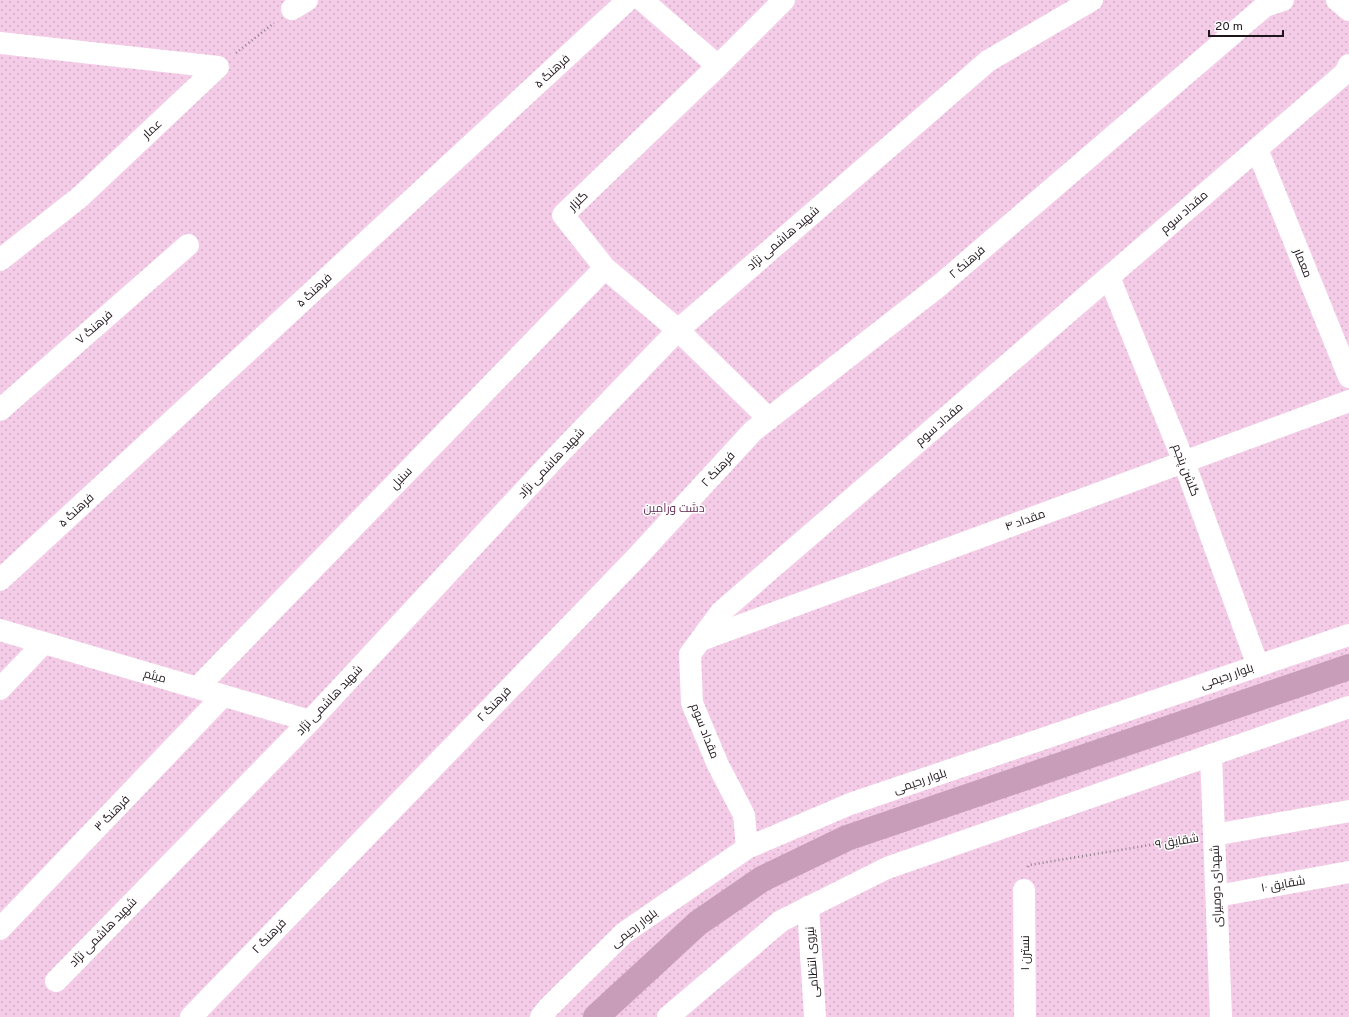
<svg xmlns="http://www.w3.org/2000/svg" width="1349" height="1017" font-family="Overpass,Cairo,sans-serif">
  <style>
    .green { fill: url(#green-dots) }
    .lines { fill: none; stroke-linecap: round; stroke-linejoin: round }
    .canal { stroke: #c79db9; stroke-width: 26 }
    .path { stroke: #8f7e89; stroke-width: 2.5; stroke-dasharray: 1 3; stroke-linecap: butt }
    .minor { stroke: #fff; stroke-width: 22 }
    .tertiary { stroke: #fff; stroke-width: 22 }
    .secondary { stroke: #fff; stroke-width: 22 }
    .labels { text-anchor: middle; stroke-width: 3; stroke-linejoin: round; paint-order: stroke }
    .street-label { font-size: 12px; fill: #1f161c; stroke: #fff }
    .park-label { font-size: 12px; fill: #632e54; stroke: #fff }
  </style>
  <defs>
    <pattern id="green-dots" width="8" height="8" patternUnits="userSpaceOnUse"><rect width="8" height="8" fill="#f4cce7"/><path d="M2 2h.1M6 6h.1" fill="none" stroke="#d1aec6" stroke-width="1.8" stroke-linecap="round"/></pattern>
  </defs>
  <rect width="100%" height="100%" fill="#fde4f4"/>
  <path class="green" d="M0 0H1349V1017H0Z"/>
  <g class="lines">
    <path class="canal" d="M596 1017 698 923 762 879 847 838 1349 667"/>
    <path class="path" d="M236 53 274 23
      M1028 867 1029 865 1192 838"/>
    <path class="minor" d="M642 0 718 66
      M292 9 307 0
      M0 43 218 67
      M1257 149 1349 377
      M0 260 80 197 218 67
      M1109 277 1184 462 1258 666
      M0 410 188 245
      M769 419 678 330 605 268 563 215 718 66 784 0
      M0 630 310 721
      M701 640 1349 401
      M197 688 605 268
      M0 689 44 643
      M1211 755 1221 1017
      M1214 835 1349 811
      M1024 890 1025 1017
      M1217 896 1349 872
      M808 907 815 1017
      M0 929 223 696
      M56 981 310 721 555 458 678 330 988 61 1092 0
      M191 1017 636 558 753 431 940 285 1265 6 1283 0"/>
    <path class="tertiary" d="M0 580 628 0
      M747 848 744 815 718 765 692 703 690 654 721 612 1345 73 1349 65"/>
    <path class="secondary" d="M1337 0 1349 10
      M541 1017 548 1008 624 933 747 848 850 804 1349 635
      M668 1017 781 921 887 868 1349 707"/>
  </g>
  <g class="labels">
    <g class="street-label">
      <text transform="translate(552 71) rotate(-43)" y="4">فرهنگ ۵</text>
      <text transform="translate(152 129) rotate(-43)" y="4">عمار</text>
      <text transform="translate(578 201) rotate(-44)" y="4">گلزار</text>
      <text transform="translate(1184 212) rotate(-41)" y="4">مقداد سوم</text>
      <text transform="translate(783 238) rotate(-41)" y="4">شهید هاشمی نژاد</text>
      <text transform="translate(967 262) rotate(-41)" y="4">فرهنگ ۲</text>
      <text transform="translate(1303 263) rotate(68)" y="4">معمار</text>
      <text transform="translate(314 290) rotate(-43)" y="4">فرهنگ ۵</text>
      <text transform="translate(94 327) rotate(-41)" y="4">فرهنگ ۷</text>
      <text transform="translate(939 424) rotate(-41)" y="4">مقداد سوم</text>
      <text transform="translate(551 463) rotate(-47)" y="4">شهید هاشمی نژاد</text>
      <text transform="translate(718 469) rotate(-47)" y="4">فرهنگ ۲</text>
      <text transform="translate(1186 470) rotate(69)" y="4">گلشن پنجم</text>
      <text transform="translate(401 478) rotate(-46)" y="4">سنبل</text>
      <text transform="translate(76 510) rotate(-43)" y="4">فرهنگ ۵</text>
      <text transform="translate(1025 520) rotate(-20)" y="4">مقداد ۴</text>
      <text transform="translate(155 676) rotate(16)" y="4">میثم</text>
      <text transform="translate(1227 676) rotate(-19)" y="4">بلوار رحیمی</text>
      <text transform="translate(329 700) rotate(-47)" y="4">شهید هاشمی نژاد</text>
      <text transform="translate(494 704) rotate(-46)" y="4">فرهنگ ۲</text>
      <text transform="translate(705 731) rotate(69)" y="4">مقداد سوم</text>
      <text transform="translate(920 781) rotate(-19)" y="4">بلوار رحیمی</text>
      <text transform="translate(112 813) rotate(-46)" y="4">فرهنگ ۳</text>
      <text transform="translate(1177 841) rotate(-9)" y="4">شقایق ۹</text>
      <text transform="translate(1283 884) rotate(-10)" y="4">شقایق ۱۰</text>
      <text transform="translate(1216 886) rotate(-92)" y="4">شهدای دومیرای</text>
      <text transform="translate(634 928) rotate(-38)" y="4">بلوار رحیمی</text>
      <text transform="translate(103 932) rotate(-46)" y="4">شهید هاشمی نژاد</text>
      <text transform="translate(269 936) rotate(-46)" y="4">فرهنگ ۲</text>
      <text transform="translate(1025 953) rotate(-90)" y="4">نسترن ۱</text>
      <text transform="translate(812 962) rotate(-94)" y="4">نیروی انتظامی</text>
    </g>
    <g class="park-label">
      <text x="674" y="512">دشت ورامین</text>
    </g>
  </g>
  <path d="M1209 30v6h74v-6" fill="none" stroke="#1f161c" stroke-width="2"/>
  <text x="1215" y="30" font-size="12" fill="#1f161c" stroke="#ffffff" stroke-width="3" paint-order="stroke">20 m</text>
</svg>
